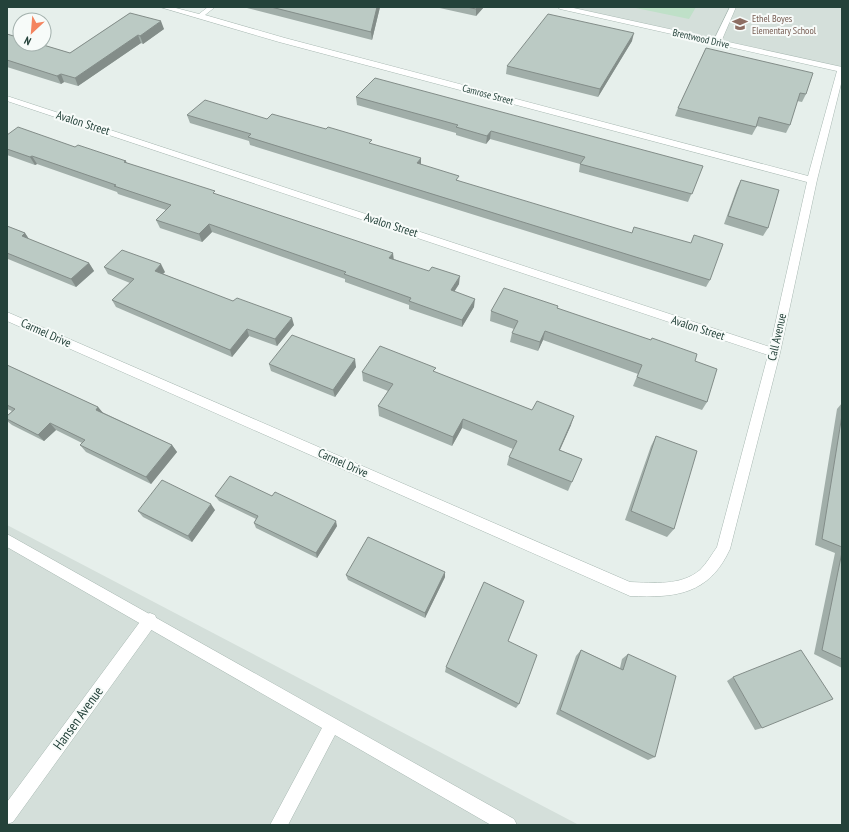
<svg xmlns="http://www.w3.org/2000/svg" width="849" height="832" font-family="'PT Sans Narrow',sans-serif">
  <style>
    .built { fill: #d4dfda }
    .green { fill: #bfe0c8 }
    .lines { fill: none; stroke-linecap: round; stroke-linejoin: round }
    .lane-casing { stroke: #a8b8b2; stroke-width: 1 }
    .street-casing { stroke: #a8b8b2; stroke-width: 1 }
    .lane { fill: #fff; fill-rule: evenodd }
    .street { fill: #fff; fill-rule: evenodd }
    .wall { fill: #a1aea9 }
    .shaded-wall { fill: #838d89 }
    .building { fill: #bbcac4; stroke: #838d89 }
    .labels { text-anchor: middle; stroke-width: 4; stroke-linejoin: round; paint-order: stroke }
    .far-education-label { font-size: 10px; fill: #785e54; stroke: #f7fbf9; text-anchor: start }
    .far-street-label { font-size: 10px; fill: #24423a; stroke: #f7fbf9 }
    .street-label { font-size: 12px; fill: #24423a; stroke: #f7fbf9 }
    .near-street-label { font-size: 14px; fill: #24423a; stroke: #f7fbf9 }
  </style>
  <rect width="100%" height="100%" fill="#e6efeb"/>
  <path class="built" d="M560 7H842V70Z
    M7 525 579 825H7Z"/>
  <path class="green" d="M631 7H696L689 19Z"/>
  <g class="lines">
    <g class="lane-casing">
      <path id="lane" d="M730 7H736L721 42 717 44H714L713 42Z
        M7 534 514 819 517 825H491L335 735 288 825H270L322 728 7 547Z"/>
    </g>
    <g class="street-casing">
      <path id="street" d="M160 7H172L199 14 208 7H215L205 15 285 38 808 176 837 71 560 9 557 7H569L842 67V80L817 180 780 353 730 549C709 595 675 598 630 596L7 321V312L630 582C654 583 681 586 700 570 707 563 712 554 717 547L768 355 7 101V96L770 347 807 182 279 42Z
        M150 613 155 615 157 620 155 625 13 822 7 824V802L145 615Z"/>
    </g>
    <use href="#lane" class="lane"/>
    <use href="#street" class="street"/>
  </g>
  <path class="wall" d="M243 7H380L372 40Z
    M435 7H484L476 16Z
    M130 13 164 29 143 44 141 43 78 86 64 82 61 84 7 67V34L70 53Z
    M632 41 598 97 506 74 507 66Z
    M706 48 806 94 802 102 797 101 790 125 786 133 757 126 752 135 675 116 678 108Z
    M356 97 703 166 688 202 579 172 580 164 490 139 486 144 456 135V133L357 105Z
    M187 115 267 119 372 144 459 181 710 280 706 287 250 145 249 141 190 123Z
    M7 135 75 147 126 161 127 163 215 194 394 259 459 284 454 292 474 307 462 327 409 309V305L345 282V279L212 232 202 242 160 228 156 220 166 210 118 194 117 192 37 164 35 165 7 155Z
    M741 180 768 228 763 236 724 224 737 188Z
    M7 226 25 233 29 239 89 263 94 271 76 287 8 259 7 261Z
    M104 267 165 272 163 274 294 325 277 346 249 336 232 357 116 307 112 300 130 283 108 274Z
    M557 308 695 361 707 402 702 410 633 386 638 374 543 340 538 351 510 342 512 333 514 329 490 321 491 311Z
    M269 364 356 367 335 397 271 371Z
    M7 365 98 407 102 412 172 445 177 452 151 484 86 452 80 445 82 443 56 430 44 441 12 425 7 421V416L12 411 7 409Z
    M362 372H435L532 410 571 425 560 450 582 459 568 491 507 465 509 457 513 449 462 428 452 446 379 416 378 406 388 391 363 381Z
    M842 403V668L814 654 835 553 815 545 837 409Z
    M656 436 674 529 667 537 625 520 651 446Z
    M215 496 337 526 317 558 256 528 254 523 256 519 219 501Z
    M215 510 192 542 143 517 138 511Z
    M346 575 445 577 425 618 348 580Z
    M508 641 519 704 516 708 445 672 446 667Z
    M581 650 620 668 622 659 628 654 655 757 648 760 556 714 576 656Z
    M733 677 762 728 755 730 727 681Z"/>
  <path class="shaded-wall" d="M377 7H380L372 40 371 32Z
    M478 7H484L476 16V9Z
    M161 21 164 29 143 44 140 36Z
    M634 33 632 41 598 97 600 89Z
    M138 35 141 43 78 86 75 78Z
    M61 74 64 82 61 84 57 76Z
    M491 131 490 139 486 144 487 136Z
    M32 156 37 164 35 165 30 157Z
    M421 158V166L417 163Z
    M209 224 212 232 202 242 199 234Z
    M25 233 30 241 22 236Z
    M393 253 394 261 389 258Z
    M89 263 94 271 76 287 71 279Z
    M161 264 165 272 158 278 155 271Z
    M460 276 459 284 450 298 451 290Z
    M475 299 474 307 462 327V320Z
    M292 318 294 325 277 346 275 339Z
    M247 329 249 336 232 357 230 350Z
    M545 331 543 340 538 351 540 342Z
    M355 359 356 367 335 397 333 390Z
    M98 407 104 414 96 410Z
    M574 416 571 425 556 458 559 450Z
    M463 419 462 428 452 446 453 437Z
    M50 423 56 430 44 441 38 435Z
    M172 445 177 452 151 484 146 477Z
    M211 504 215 510 192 542 188 536Z
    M336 521 337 526 317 558 316 553Z
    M445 572V577L425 618V613Z"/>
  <path class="building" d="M271 7H377L371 32Z
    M467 7H478L476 9Z
    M130 13 161 21 140 36 138 35 75 78 61 74 57 76 7 60V34L20 38V44H40L70 53Z
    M548 14 634 33 600 89 507 66Z
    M706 48 813 73 806 94 800 93 790 125 759 117 756 127 678 108Z
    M375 78 703 166 692 194 580 164 585 157 491 131 487 136 456 127 458 125 356 97Z
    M205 100 267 119 272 114 326 129 328 127 372 140 369 143 421 158 417 163 459 176 456 180 632 233 634 227 691 243 694 235 723 244 710 280 248 137 251 134 187 115Z
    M18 127 75 147 78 145 126 161 124 162 215 191 213 193 393 253 389 258 429 271 432 267 460 276 451 290 475 299 462 320 409 301 411 298 344 274 346 272 209 224 199 234 156 220 171 205 114 186 116 185 32 156 30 157 7 149V135Z
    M741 180 779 190 768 228 728 216Z
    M7 226 25 233 22 236 89 263 71 279 7 253Z
    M122 250 161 264 155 271 233 301 237 298 292 318 275 339 247 329 230 350 112 300 134 279 104 267Z
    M504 288 558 306 557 308 651 340 652 338 697 354 695 361 717 369 707 402 637 377 642 365 545 331 540 342 512 333 518 321 491 311Z
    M292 335 355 359 333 390 269 364Z
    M380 346 436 368 433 371 532 410 537 401 574 416 559 450 582 459 572 482 509 457 517 441 463 419 453 437 378 406 393 384 362 372Z
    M7 365 98 407 96 410 172 445 146 477 80 445 85 440 50 423 38 435 7 419V416L15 409 7 405Z
    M842 415V547L822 539Z
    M656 436 697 451 674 529 631 511Z
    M230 476 272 496 275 492 336 521 316 553 254 523 258 516 215 496Z
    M162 480 211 504 188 536 138 511Z
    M368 537 445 572 425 613 346 575Z
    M842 552V659L822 650Z
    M484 582 524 601 508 641 537 655 519 704 446 667Z
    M581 650 623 670 628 654 676 676 655 757 560 710Z
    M801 650 833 699 762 728 733 677Z"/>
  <defs>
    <g id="school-bare" transform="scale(1.2)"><path d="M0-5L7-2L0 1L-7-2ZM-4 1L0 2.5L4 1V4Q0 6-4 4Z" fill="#8d6e63" stroke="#f7fbf9" stroke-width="2.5" paint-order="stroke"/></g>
  </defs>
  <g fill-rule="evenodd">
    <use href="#school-bare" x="740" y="24"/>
  </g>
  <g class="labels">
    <g class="far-education-label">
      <text x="752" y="22">Ethel Boyes<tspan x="752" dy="12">Elementary School</tspan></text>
    </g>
    <g class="far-street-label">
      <text transform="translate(701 38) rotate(13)" y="4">Brentwood Drive</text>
      <text transform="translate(488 94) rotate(15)" y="4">Camrose Street</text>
    </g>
    <g class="street-label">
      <text transform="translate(83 123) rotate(18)" y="4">Avalon Street</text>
      <text transform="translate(391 225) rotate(18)" y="4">Avalon Street</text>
      <text transform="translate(698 328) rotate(18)" y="4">Avalon Street</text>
      <text transform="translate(46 333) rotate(24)" y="4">Carmel Drive</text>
      <text transform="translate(777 337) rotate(-77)" y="4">Call Avenue</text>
      <text transform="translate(343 463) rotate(24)" y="4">Carmel Drive</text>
    </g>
    <g class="near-street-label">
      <text transform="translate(78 718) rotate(-54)" y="5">Hansen Avenue</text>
    </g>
  </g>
  <rect width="849" height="832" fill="none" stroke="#24423a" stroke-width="16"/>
  <g transform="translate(32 32) rotate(206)"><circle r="19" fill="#f7fbf9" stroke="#a3b1ad"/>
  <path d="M0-3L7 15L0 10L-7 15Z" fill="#f4845f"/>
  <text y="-6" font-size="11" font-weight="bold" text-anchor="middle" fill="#24423a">N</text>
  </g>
</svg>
